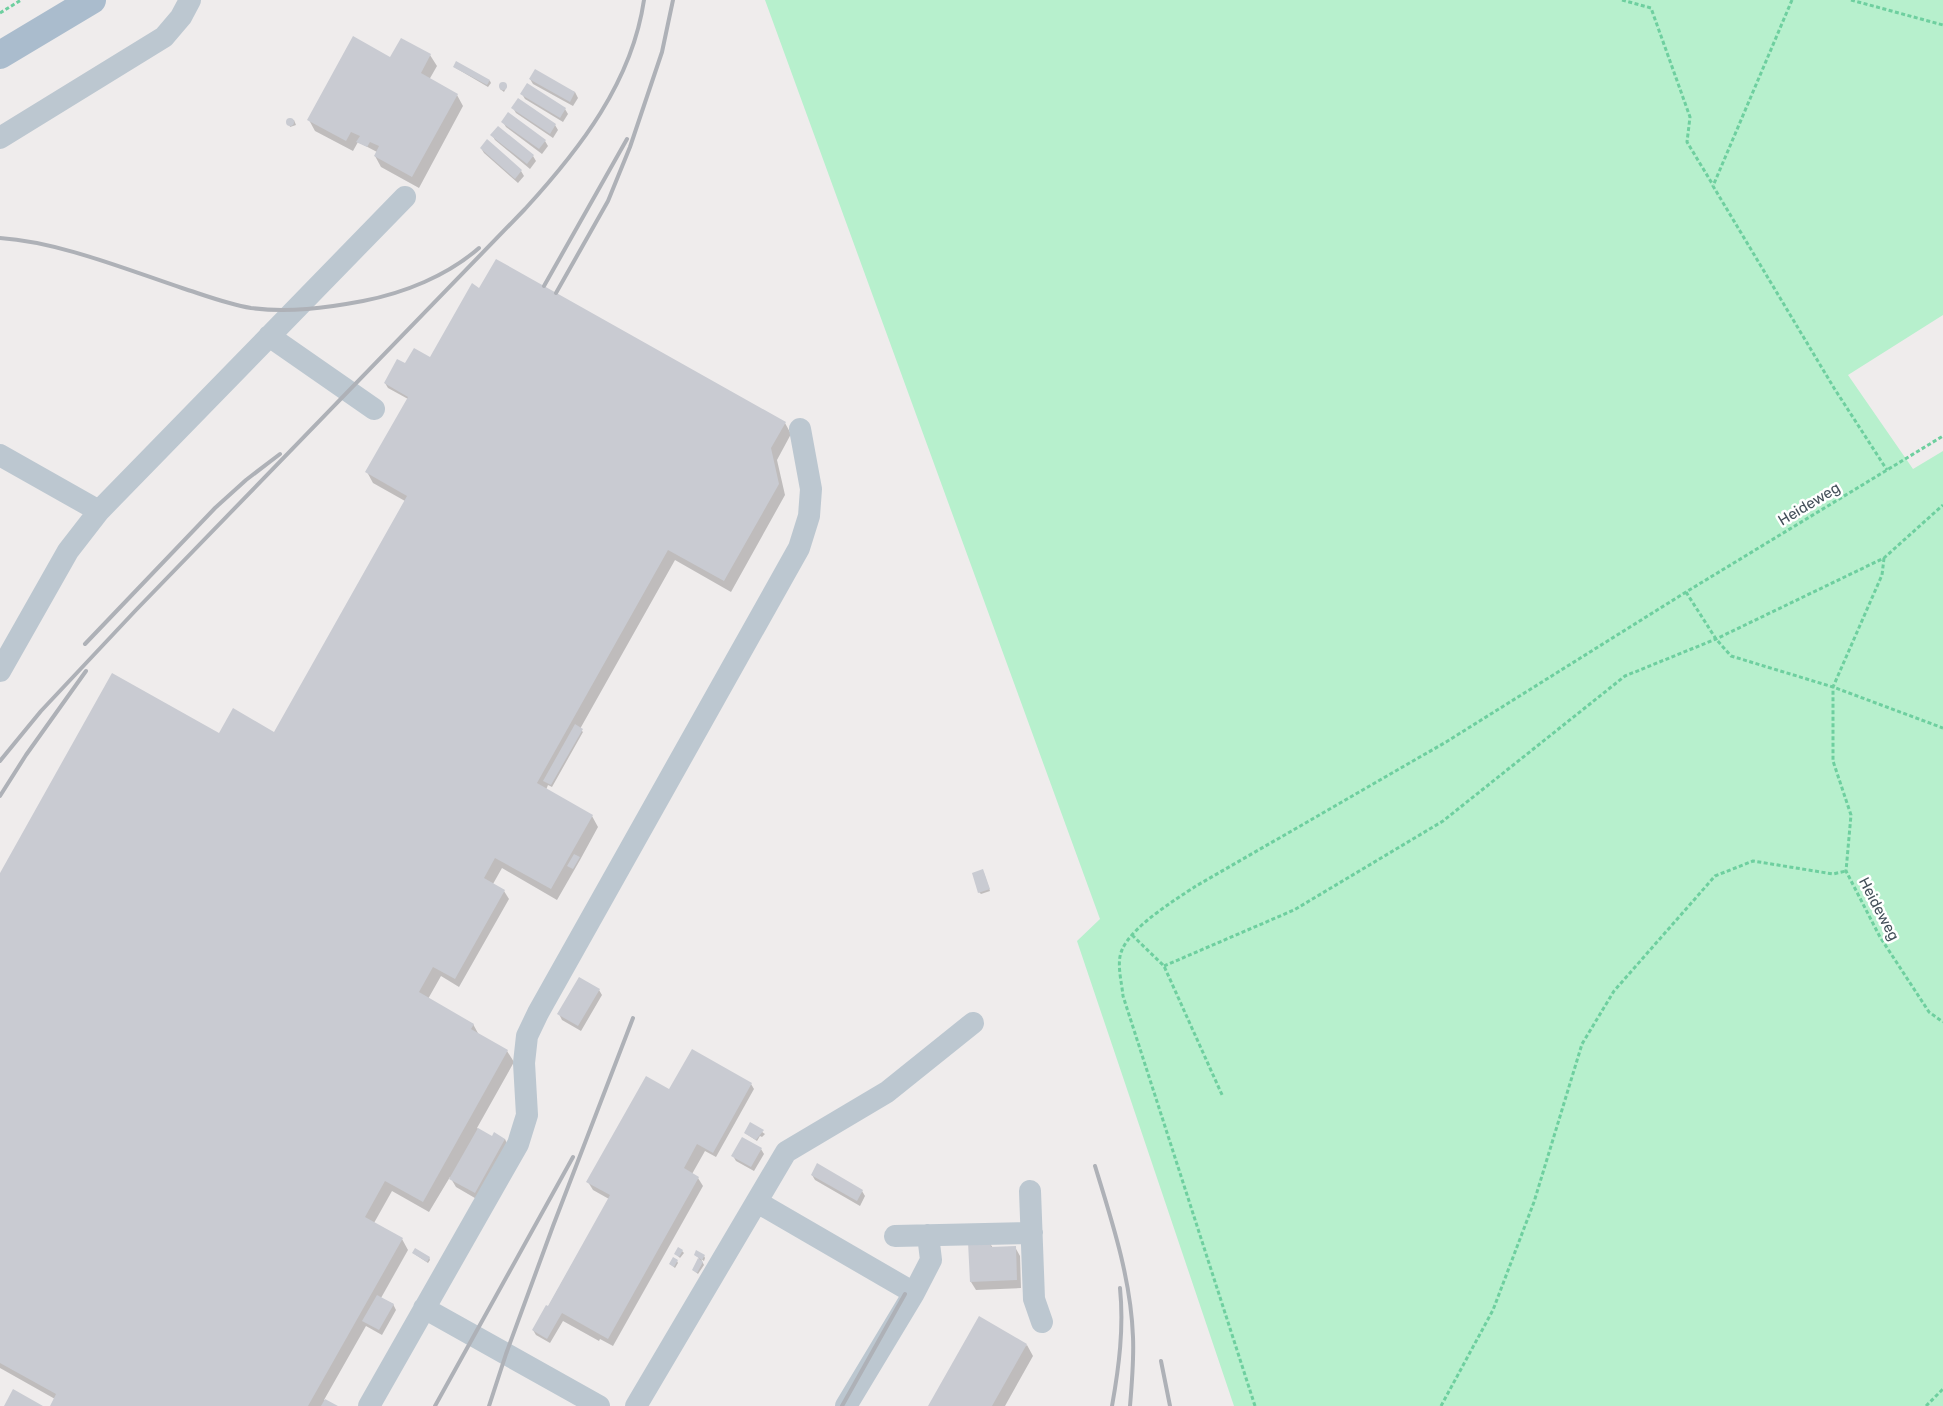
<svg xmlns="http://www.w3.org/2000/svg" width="1943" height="1406" font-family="Rubik,sans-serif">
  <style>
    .green { fill: #b7f0cd }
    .shadow { fill: #0003 }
    .building { fill: #c9cbd2 }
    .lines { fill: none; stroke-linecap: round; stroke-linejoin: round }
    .path { stroke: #6ecf9f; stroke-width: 3; stroke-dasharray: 4 2.5; stroke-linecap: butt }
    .minor { stroke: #bcc7d0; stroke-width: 22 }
    .major { stroke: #aabccd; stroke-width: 28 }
    .rail { stroke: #aeb1b7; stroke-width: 4 }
    .labels { text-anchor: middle; stroke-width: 5; stroke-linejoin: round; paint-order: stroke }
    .street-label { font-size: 15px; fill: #44505a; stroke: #fff }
  </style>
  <rect width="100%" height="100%" fill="#efecec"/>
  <path class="green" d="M765 0H1943V315L1848 375 1913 469 1943 451V1406H1234L1077 941 1100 919Z"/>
  <path class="shadow" d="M430 55 437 66 429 80 457 95 463 106 419 188 381 167 375 156 377 152 358 142 353 151 315 131 309 120 391 59Z
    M454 67 490 81 491 83 488 87Z
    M530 79 575 92 578 98 573 106 533 84Z
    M503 83 507 86 504 92 500 89Z
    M522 94 565 109 568 114 563 122 525 99Z
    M513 108 555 125 558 130 553 138 516 113Z
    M294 120 296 125 290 127 288 121Z
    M503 122 545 141 548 146 542 154 506 127Z
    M498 128 533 156 536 161 530 169 495 140 492 135Z
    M481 148 521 171 524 176 518 183 484 153Z
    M429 358 785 423 791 434 777 460 785 495 731 592 675 560 580 729 583 732 552 787 548 785 546 790 592 816 598 827 580 860 557 900 502 868 493 884 504 891 509 899 459 987 441 976 428 999 473 1024 479 1035 507 1051 514 1062 477 1128 492 1138 505 1139 509 1148 480 1201 456 1187 450 1177 429 1212 392 1191 374 1223 402 1239 408 1250 381 1298 393 1304 396 1310 382 1335 366 1326 324 1400 336 1406H51L55 1399 0 1368V875L219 735 275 734 405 501 373 483 367 472 408 399 388 388 385 383 405 365Z
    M984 873 990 891 981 894 979 892Z
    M599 990 602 995 581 1031 562 1020 559 1014Z
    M751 1084 754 1089 716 1157 705 1151 692 1174 698 1178 703 1186 613 1346 600 1339 599 1341 563 1321 550 1343 536 1335 533 1330 548 1307 609 1199 593 1190 588 1182 668 1090Z
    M750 1124 765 1134 762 1137 760 1136 757 1141 745 1133Z
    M761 1149 764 1154 754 1171 736 1161 733 1156Z
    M818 1165 862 1191 865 1196 860 1206 815 1180 812 1175Z
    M989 1242 993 1248 1015 1247 1020 1256 1021 1288 976 1290 971 1282Z
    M682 1251 684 1253 680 1258 676 1254Z
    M413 1253 429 1257 430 1260 428 1263Z
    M695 1255 704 1256 705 1258 704 1261 701 1259 704 1265 698 1274 693 1270 699 1258Z
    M677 1261 678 1263 675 1268 670 1264Z
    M1027 1345 1033 1356 1005 1406H930Z"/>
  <path class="building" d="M353 36 390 57 401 38 431 54 421 73 458 94 412 177 374 156 379 146 370 142 367 147 356 142 360 136 351 132 346 141 307 120Z
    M456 61 490 80 487 85 453 67Z
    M535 69 575 92 570 102 529 79Z
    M499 86a4 4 0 1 1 8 0a4 4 0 1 1-8 0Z
    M527 83 566 108 560 118 520 94Z
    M518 98 556 124 550 134 511 108Z
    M508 112 546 140 539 149 501 122Z
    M286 122a4 4 0 1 1 8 0a4 4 0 1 1-8 0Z
    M498 126 534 155 527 164 490 135Z
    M487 139 522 170 515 179 480 148Z
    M496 259 786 422 771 448 779 484 724 581 668 550 537 783 593 815 551 889 495 858 484 878 505 890 455 979 433 967 419 992 474 1024 471 1029 508 1050 423 1202 385 1181 365 1217 403 1238 308 1406H50L56 1394 0 1363V873L112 673 219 733 233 708 274 732 407 496 365 472 408 397 384 383 397 359 405 363 414 348 430 357 472 283 479 288Z
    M575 724 583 729 551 785 543 781Z
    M574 854 580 857 573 869 567 866Z
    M983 869 990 889 978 893 972 873Z
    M579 977 600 989 578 1026 557 1014Z
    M692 1049 752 1083 713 1153 697 1144 684 1168 699 1177 608 1339 562 1313 547 1339 532 1330 546 1305 548 1306 610 1195 586 1182 646 1076 669 1089Z
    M750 1122 764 1130 756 1140 744 1133Z
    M478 1128 492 1136 494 1132 505 1139 475 1193 449 1179Z
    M742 1137 762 1148 751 1167 731 1156Z
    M817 1163 863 1190 857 1201 811 1175Z
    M990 1241 991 1247 1016 1246 1017 1280 970 1282 968 1242Z
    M678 1247 683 1250 679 1257 674 1254Z
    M415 1248 430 1257 427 1262 412 1253Z
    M696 1250 705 1255 702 1260 694 1255Z
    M673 1257 678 1260 674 1267 669 1264Z
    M698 1258 703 1262 697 1273 692 1270Z
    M377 1295 394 1304 379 1330 362 1321Z
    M979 1316 1027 1344 992 1406H928Z
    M13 1389 43 1406H4Z
    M325 1399 338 1406H321Z"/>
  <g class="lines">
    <path class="path" d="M1622 0 1651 8 1690 117 1687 142 1713 185
      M1792 0 1713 186 1834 388 1887 470
      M1851 0 1943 25
      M0 13 21 0
      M1884 558 1882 575 1833 687V761L1851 815 1846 871 1880 937 1929 1012 1943 1022
      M1686 592 1716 639 1731 656 1833 687 1943 728
      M1132 935 1164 966 1223 1097
      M1164 966 1294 910 1443 821 1625 676 1716 639 1884 558 1943 505
      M1255 1406 1123 996C1122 983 1116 963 1122 950 1132 926 1175 900 1196 886L1446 742 1686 592 1943 436
      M1441 1406 1493 1310 1534 1202 1582 1044 1614 991 1715 876 1753 861 1833 874 1846 871
      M1926 1406 1943 1389"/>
    <path class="minor" d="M0 138 164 37 181 17 190 0
      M269 336 374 409
      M0 455 99 511 68 551 0 671
      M99 511 405 197
      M1030 1191 1034 1299 1042 1322
      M757 1202 914 1293
      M895 1236 1032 1233
      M424 1308 599 1406
      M369 1406 518 1144 527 1115 524 1063 527 1036 538 1013 799 548 809 516 811 489 800 429
      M636 1406 786 1152 887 1092 973 1023
      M846 1406 914 1293 931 1260 928 1235"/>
    <path class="major" d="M0 55 92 0"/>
    <path class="rail" d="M0 238C59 242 125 269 182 288 204 295 227 304 251 308 288 313 326 308 363 301 404 293 447 276 479 248
      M544 286 627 139
      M556 293 608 201 630 147 662 52 673 0
      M85 644 215 508 246 480 280 454
      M0 761 41 711 136 610 525 209C580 149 632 82 644 0
      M0 796 26 755 86 671
      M1095 1166C1112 1221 1131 1279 1133 1337 1134 1360 1132 1383 1130 1406
      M1161 1361 1170 1406
      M435 1406 573 1157
      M489 1406 506 1354 553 1226 633 1018
      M842 1406 905 1294
      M1112 1406C1119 1367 1124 1328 1120 1288"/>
  </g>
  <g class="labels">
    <g class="street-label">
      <text transform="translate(1809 504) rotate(-31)" y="5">Heideweg</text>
      <text transform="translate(1879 909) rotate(62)" y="5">Heideweg</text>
    </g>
  </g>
</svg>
